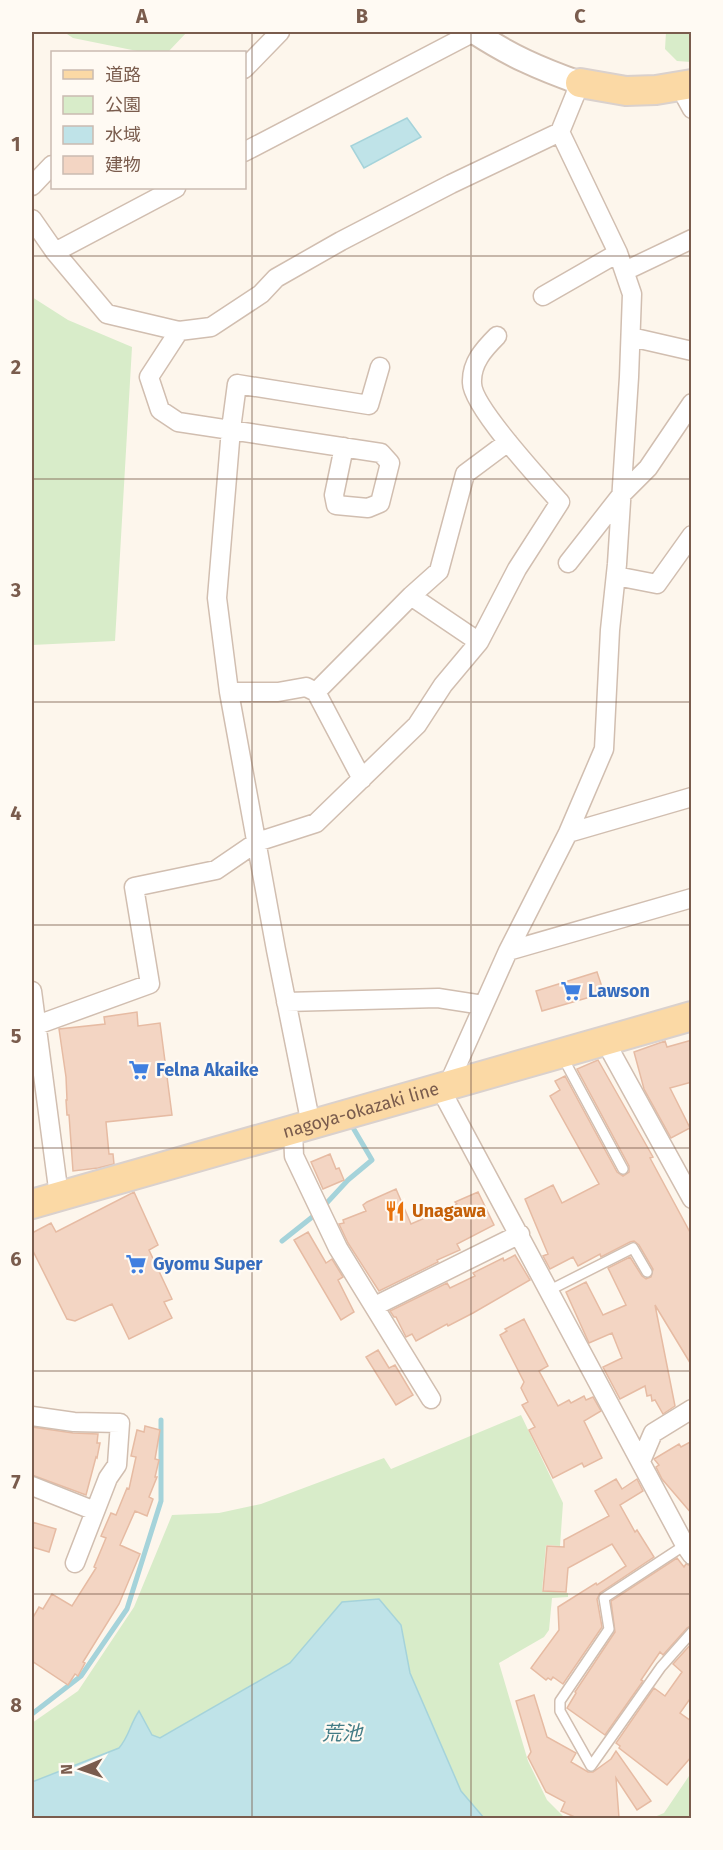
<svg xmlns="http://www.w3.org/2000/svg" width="723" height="1850" font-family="'Fira Sans','Noto Sans JP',sans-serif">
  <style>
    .green { fill: #d8ecc9 }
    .water { fill: #bfe3e8; stroke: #a5d3da; stroke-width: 1.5 }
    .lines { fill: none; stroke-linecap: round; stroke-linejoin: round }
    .stream { stroke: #a5d3da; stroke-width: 5 }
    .building { fill: #f3d5c3; stroke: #e6bba3; stroke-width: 1.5 }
    .service-casing { stroke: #d1beb0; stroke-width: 12 }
    .minor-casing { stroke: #d1beb0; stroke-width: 21 }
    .tertiary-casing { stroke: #d1beb0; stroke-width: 26 }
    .primary-casing { stroke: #dad1cd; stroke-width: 32 }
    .service { stroke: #fff; stroke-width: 9 }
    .minor { stroke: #fff; stroke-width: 18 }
    .tertiary { stroke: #fff; stroke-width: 22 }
    .primary { stroke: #fbd9a5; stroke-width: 28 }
    .grid { fill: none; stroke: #7a5c4d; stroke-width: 1.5; stroke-opacity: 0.55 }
    .labels { text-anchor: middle; stroke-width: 4.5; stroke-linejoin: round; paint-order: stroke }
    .shop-label { font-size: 18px; font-weight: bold; fill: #366cbe; stroke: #fffaf3; text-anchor: start }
    .street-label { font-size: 18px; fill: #7a5c4d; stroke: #fffaf3 }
    .food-label { font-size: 18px; font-weight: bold; fill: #c56008; stroke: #fffaf3; text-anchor: start }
    .water-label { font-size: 20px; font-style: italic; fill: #437c86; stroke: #fffaf3 }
    .neatline { fill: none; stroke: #7a5c4d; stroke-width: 2 }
    .grid-label { font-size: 20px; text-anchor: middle; font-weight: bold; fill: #7a5c4d }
  </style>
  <rect width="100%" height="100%" fill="#fdf6ec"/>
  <path class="green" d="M64 32H187L168 52H142L73 38Z
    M666 32H691V62L677 61 665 49Z
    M32 297 68 320 132 347 115 641 32 645Z
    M521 1415 563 1503 560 1546 546 1545 542 1591 568 1593V1597L552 1598 549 1630 544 1637 499 1663 528 1761 547 1800 565 1818H484L461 1791 410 1673 401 1625 342 1602 290 1663 178 1729 160 1738 152 1735 138 1712C130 1724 129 1737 119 1748L32 1782V1723L78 1691 134 1607 172 1515 219 1513 261 1504 384 1458 391 1469Z
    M691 1773V1818H652L664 1813Z"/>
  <path class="water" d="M407 118 421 137 364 168 351 146Z
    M379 1599 401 1625 410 1673 461 1791 484 1818H32V1782L119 1748C129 1737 130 1724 139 1711L152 1735 160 1738 290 1663 342 1602Z"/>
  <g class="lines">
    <path class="stream" d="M323 1207 348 1180 372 1160 352 1126
      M282 1241 316 1214
      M32 1714 81 1676 127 1609 161 1501V1420"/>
  </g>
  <path class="building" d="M597 972 604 993 542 1011 536 991Z
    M137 1012 138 1026 160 1023 172 1115 106 1122 109 1154H113L114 1164 98 1168 73 1171 69 1115H67L66 1100H67L66 1077 59 1029 105 1024 104 1017Z
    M692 1040V1082L670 1088 690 1128 671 1138 644 1089 634 1052 665 1041 667 1047Z
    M598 1060 653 1157 650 1158 692 1236V1366L655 1305 675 1406 663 1414 655 1400 652 1401 651 1395 647 1396 645 1386 620 1399 603 1367 622 1358 612 1333 589 1343 566 1292 586 1282 603 1315 626 1305 608 1268 630 1257 642 1276 646 1279 651 1277 653 1269 639 1245 634 1241 630 1242 601 1257 600 1254 578 1266 573 1257 550 1269 543 1256 548 1254 525 1199 553 1185 562 1203 599 1184 550 1096 560 1090 555 1081 565 1076 617 1172 623 1176 629 1172V1166L577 1069Z
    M330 1154 336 1169 339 1168 344 1180 323 1189 311 1162Z
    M396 1189 411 1224 457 1204 455 1202 478 1192 494 1225 457 1244 460 1250 437 1260 438 1262 379 1291 348 1243 339 1224 344 1223 343 1220 366 1211 363 1205 367 1202Z
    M134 1192 158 1245 149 1250 172 1299 164 1302 172 1318 129 1339 112 1304 75 1321 67 1319 32 1249V1233L51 1223 56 1232Z
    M308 1232 326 1263 332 1259 343 1277 338 1280 354 1312 341 1320 294 1240Z
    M515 1255 530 1280 473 1313 448 1326 447 1324 416 1341 412 1334 406 1337 396 1317H394L390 1311 447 1283 450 1288 475 1276 473 1273 503 1258 504 1261Z
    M524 1319 548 1366 539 1371 558 1406 569 1400 571 1403 584 1396 586 1400 593 1397 601 1411 584 1421 602 1458 584 1467 582 1463 553 1478 529 1430 535 1427 522 1405 528 1402 521 1388 524 1382 500 1335 507 1331 505 1329Z
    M378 1350 389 1368 395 1365 413 1395 396 1405 366 1357Z
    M145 1426 160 1430 155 1459 159 1460 155 1477H157L149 1497 153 1499 147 1516 135 1511 120 1545 140 1554 119 1604 83 1662 85 1663 78 1676 75 1674 68 1685 32 1661V1619L39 1607 43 1609 52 1594 72 1606 96 1568 94 1567 106 1538 101 1536 111 1513 116 1515 127 1488 129 1489 136 1457 131 1456 137 1430 144 1432Z
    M32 1427 73 1433 98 1434 97 1443H100L97 1458 96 1457 86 1495 32 1475Z
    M692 1441V1514L662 1479 656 1467 659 1465 654 1459 679 1444 681 1447Z
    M616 1479 622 1489 637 1479 643 1491 620 1505 635 1532 637 1530 654 1557 600 1593 597 1599 602 1627 563 1684 553 1677 551 1680 548 1678 546 1680 531 1668 559 1630 558 1607 596 1583 597 1585 626 1566 612 1544 568 1568 566 1592 543 1591 547 1546 564 1547V1540L609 1516 595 1491Z
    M32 1522 56 1529 49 1552 32 1547Z
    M677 1558 684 1567 686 1564 692 1566V1625L687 1628 663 1655 660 1652 641 1680 643 1681 605 1735 567 1708 576 1693 575 1692 615 1632 611 1601Z
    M692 1643V1696L680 1713 691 1721 692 1756 667 1785 619 1748 620 1746 616 1743 654 1688 665 1696 682 1672 673 1664Z
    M534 1695 547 1737 576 1753 571 1762 588 1772H593L611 1759 616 1751 651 1801 637 1810 616 1778 619 1818H577L561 1811 565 1802 546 1792 528 1757 531 1752 516 1701Z"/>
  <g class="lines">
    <g class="service-casing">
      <path id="service" d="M562 1056 623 1169
        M548 1291 633 1248 647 1272
        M685 1545 604 1598 609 1629 560 1701V1711L591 1766 661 1667 692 1632"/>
    </g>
    <g class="minor-casing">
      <path id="minor" d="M244 69 280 32
        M680 87 692 109
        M244 152 474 32
        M32 186 52 165
        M32 219 55 252 107 314 179 331
        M55 252 176 188
        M625 271 692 239
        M543 296 618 253
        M631 337 692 351
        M344 447 334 495 336 505 368 508 380 503 390 463 381 453 178 422 160 410 149 377 179 331 211 327 261 294 276 278 341 241 451 184 560 132 580 83
        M568 563 622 494 648 468 692 403
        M616 576 657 584 692 535
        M411 596 439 571 465 474 508 442
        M479 642 517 569 560 502C542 482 472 406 472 383 471 363 484 349 497 336
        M316 692 362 779
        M568 833 692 797
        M508 951 692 898
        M32 991 59 1196
        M286 1002 438 998 483 1005
        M37 1025 150 984 134 887 216 870 257 842 316 823 417 725 443 685 479 642 411 596 316 692 306 687 278 692H229
        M605 1041 692 1199
        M448 1085 508 951 568 833 604 749 610 630 617 564 629 377 632 294 618 253 560 132
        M440 1088 685 1545 692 1555
        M311 1125 276 950 229 692 217 598 231 429 237 384 369 405 380 367
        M293 1131 294 1156 338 1248 431 1399
        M375 1306 520 1234
        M32 1416 74 1422 120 1423 117 1465 108 1478 75 1563
        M641 1461 653 1433 692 1409
        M32 1486 95 1511"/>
    </g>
    <g class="tertiary-casing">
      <path id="tertiary" d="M474 32C511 56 538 68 580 83"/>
    </g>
    <g class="primary-casing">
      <g id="primary">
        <path d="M580 83 626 91 656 90 692 84"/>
        <path id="s1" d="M32 1204 692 1016"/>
      </g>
    </g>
    <use href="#service" class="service"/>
    <use href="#minor" class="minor"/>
    <use href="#tertiary" class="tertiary"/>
    <use href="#primary" class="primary"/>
  </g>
  <path class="grid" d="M252 32V1818M471 32V1818M32 256H692M32 479H692M32 702H692M32 925H692M32 1148H692M32 1371H692M32 1594H692"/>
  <defs>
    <g id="supermarket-bare" transform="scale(1.62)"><path d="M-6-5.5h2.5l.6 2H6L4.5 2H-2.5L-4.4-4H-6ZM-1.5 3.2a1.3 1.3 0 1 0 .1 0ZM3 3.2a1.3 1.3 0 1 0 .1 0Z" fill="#3f7fe0" stroke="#fffaf3" stroke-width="2.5" paint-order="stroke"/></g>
    <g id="restaurant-bare" transform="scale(1.62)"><path d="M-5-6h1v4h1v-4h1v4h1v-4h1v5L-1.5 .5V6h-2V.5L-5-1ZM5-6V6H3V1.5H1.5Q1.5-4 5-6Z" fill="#e8710a" stroke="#fffaf3" stroke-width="2.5" paint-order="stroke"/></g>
  </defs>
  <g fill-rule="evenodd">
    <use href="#supermarket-bare" x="571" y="991"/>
    <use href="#supermarket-bare" x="139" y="1070"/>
    <use href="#restaurant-bare" x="395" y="1211"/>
    <use href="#supermarket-bare" x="136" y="1264"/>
  </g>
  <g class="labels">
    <g class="shop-label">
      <text x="588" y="997">Lawson</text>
      <text x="156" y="1076">Felna Akaike</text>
      <text x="153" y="1270">Gyomu Super</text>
    </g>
    <g class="street-label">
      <text dy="6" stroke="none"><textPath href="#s1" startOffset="342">nagoya-okazaki line</textPath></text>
    </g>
    <g class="food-label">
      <text x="412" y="1217">Unagawa</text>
    </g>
    <g class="water-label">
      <text x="342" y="1740">荒池</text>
    </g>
  </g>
  <rect width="723" height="1850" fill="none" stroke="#fffaf3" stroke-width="66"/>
  <rect x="51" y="51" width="195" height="138" fill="#fffaf3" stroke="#cabbb1" stroke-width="1.5"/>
  <rect x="63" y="70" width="30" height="9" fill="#fbd9a5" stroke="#cabbb1" stroke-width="1.5"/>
  <text x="105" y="81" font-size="18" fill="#7a5c4d">道路</text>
  <rect x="63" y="96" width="30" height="18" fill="#d8ecc9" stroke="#cabbb1" stroke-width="1.5"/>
  <text x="105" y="111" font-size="18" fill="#7a5c4d">公園</text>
  <rect x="63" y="126" width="30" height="18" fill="#bfe3e8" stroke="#cabbb1" stroke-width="1.5"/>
  <text x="105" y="141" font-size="18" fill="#7a5c4d">水域</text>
  <rect x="63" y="156" width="30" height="18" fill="#f3d5c3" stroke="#cabbb1" stroke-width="1.5"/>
  <text x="105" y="171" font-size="18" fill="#7a5c4d">建物</text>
  <g transform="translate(81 1769) rotate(268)" stroke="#fffaf3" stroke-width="4.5" paint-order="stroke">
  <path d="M0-4.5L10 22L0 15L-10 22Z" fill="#7a5c4d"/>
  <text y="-9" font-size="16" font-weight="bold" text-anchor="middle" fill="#7a5c4d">N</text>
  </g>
  <rect x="33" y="33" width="657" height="1784" class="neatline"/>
  <g class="grid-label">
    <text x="142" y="23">A</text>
    <text x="362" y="23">B</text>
    <text x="580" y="23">C</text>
    <text x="16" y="151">1</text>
    <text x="16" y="374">2</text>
    <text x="16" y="597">3</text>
    <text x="16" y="820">4</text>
    <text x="16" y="1043">5</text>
    <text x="16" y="1266">6</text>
    <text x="16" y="1489">7</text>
    <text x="16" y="1712">8</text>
  </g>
</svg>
